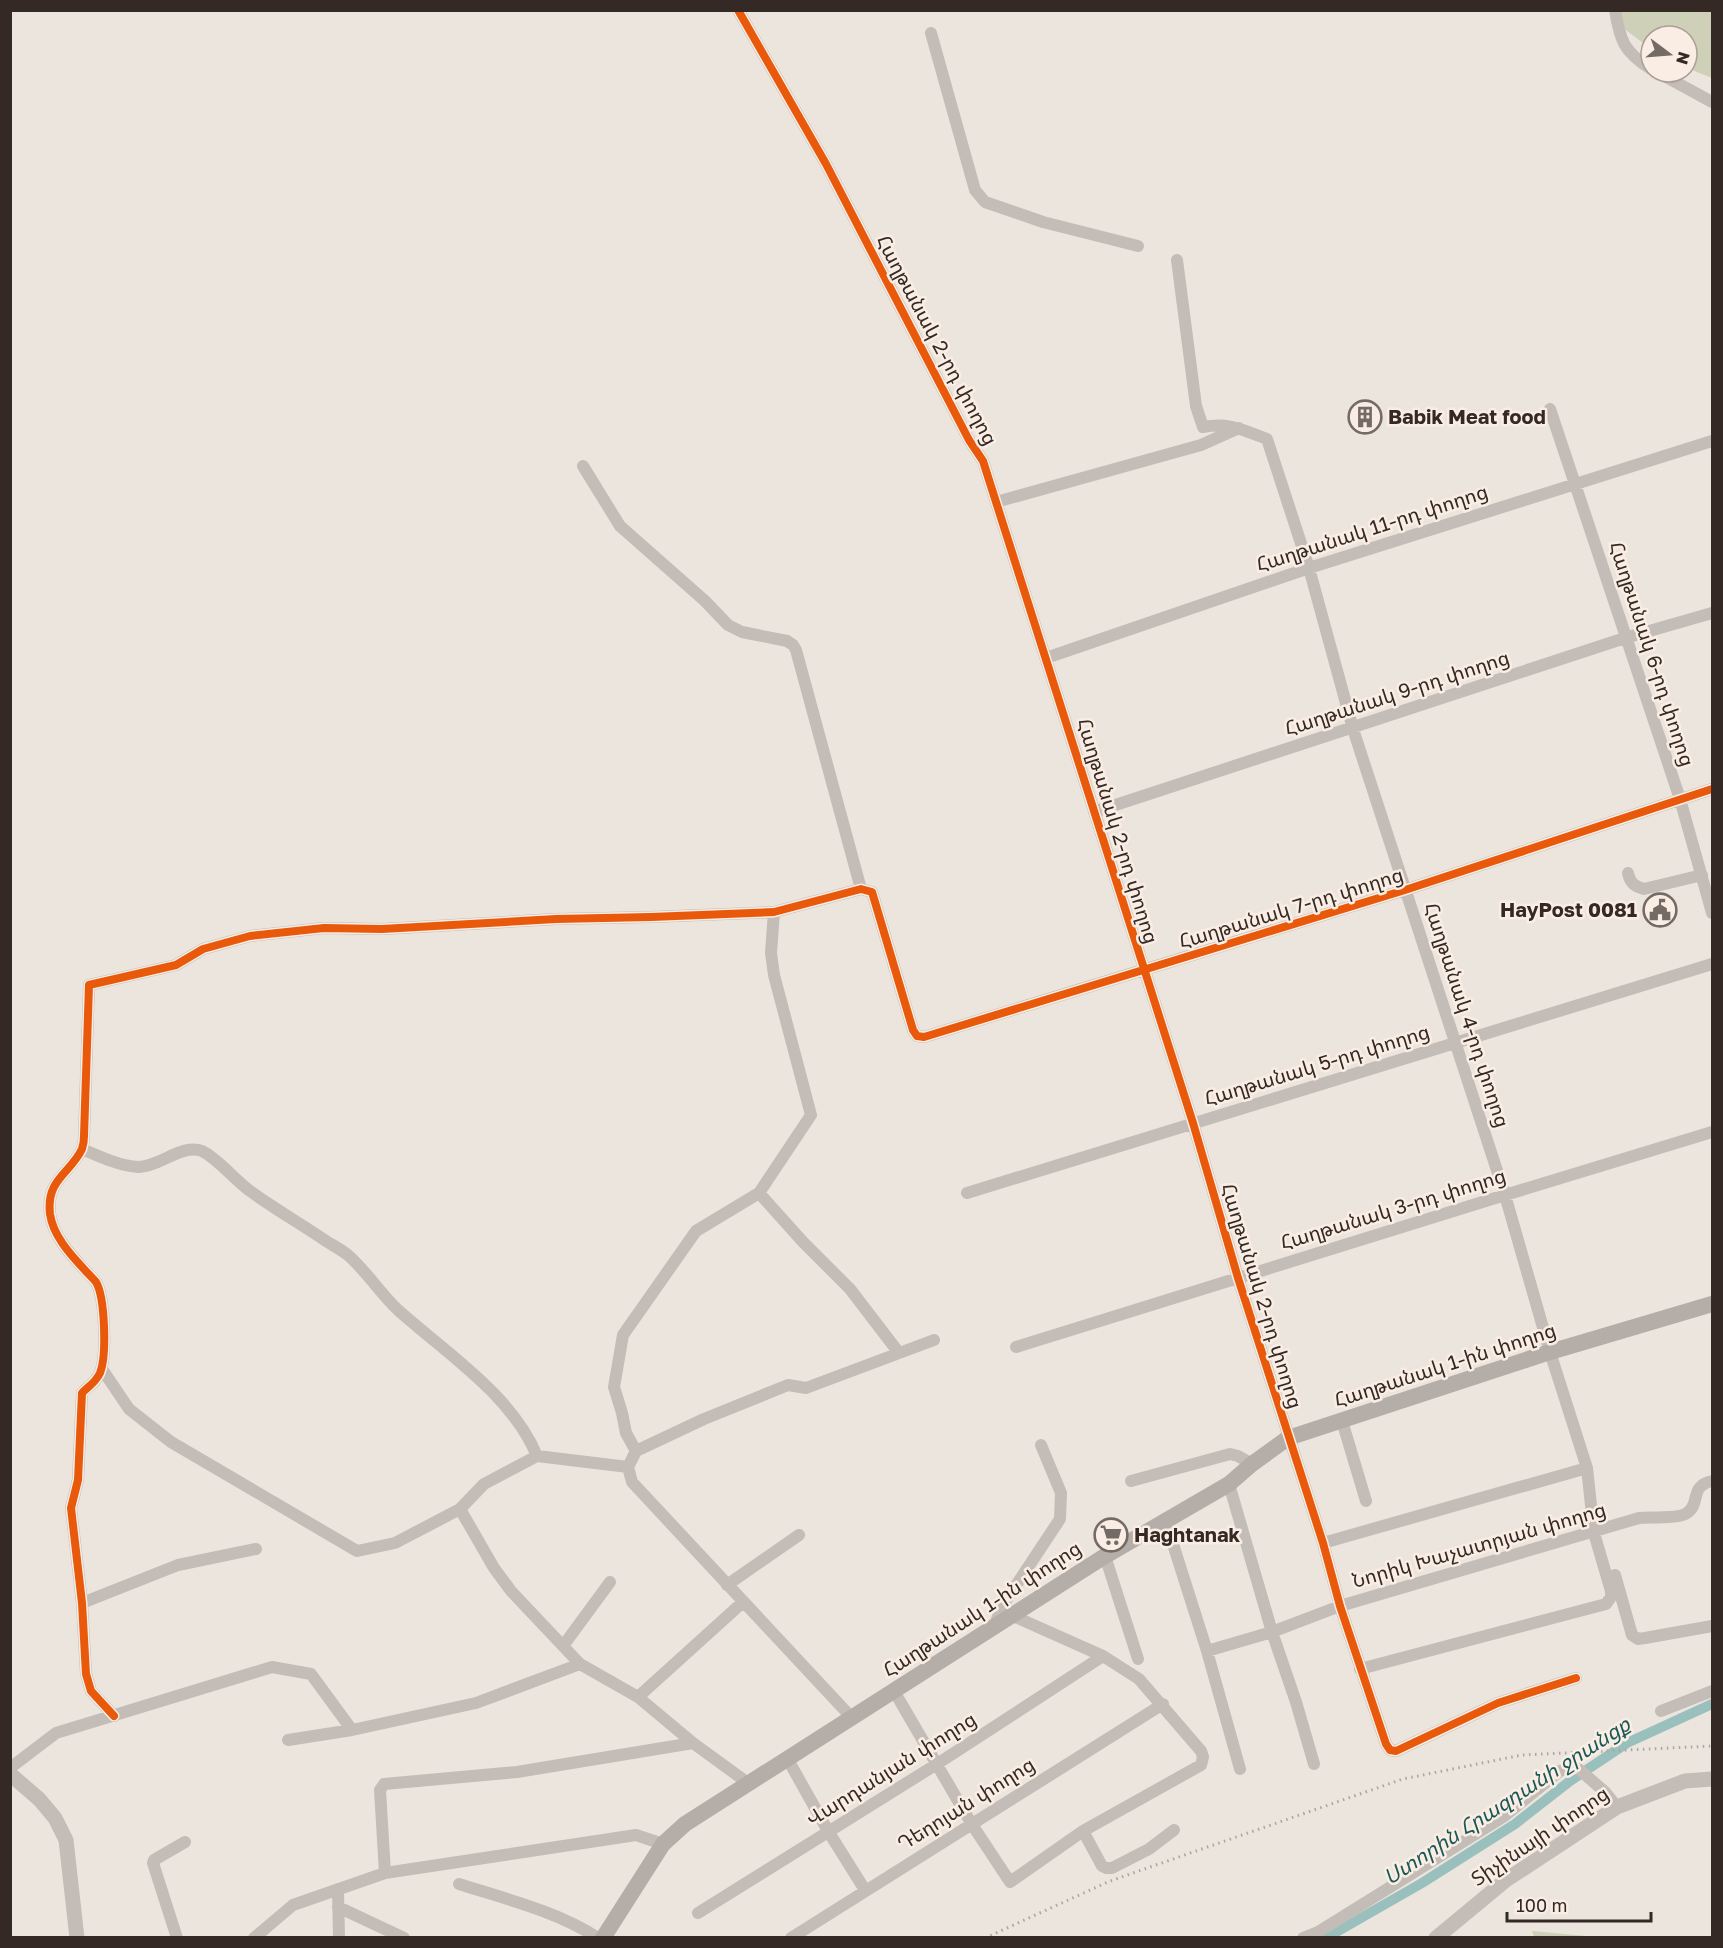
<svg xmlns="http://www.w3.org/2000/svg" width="1723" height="1948" font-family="'Golos Text','Noto Sans Armenian',sans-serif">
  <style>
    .green { fill: #ced1b7 }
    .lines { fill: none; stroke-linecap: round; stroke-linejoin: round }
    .canal { stroke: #99c0bc; stroke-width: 10 }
    .minor { stroke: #c4bcb7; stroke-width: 12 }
    .tertiary { stroke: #c4bcb7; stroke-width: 15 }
    .secondary { stroke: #b5ada8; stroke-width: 16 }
    .rail { stroke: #aca5a1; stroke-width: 3; stroke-dasharray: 1.5 4.5; stroke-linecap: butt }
    .cycleway-casing { stroke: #faeee4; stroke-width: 11 }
    .cycleway { stroke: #e8590c; stroke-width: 8 }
    .labels { text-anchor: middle; stroke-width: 5; stroke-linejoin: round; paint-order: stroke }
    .street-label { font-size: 20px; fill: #352926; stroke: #faeee4 }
    .poi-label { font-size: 20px; font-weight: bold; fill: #352926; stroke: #faeee4; text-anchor: start }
    .water-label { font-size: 21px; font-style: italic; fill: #1a5858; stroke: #faeee4 }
  </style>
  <rect width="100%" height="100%" fill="#ece5de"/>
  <path class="green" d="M1620 11H1712V78L1687 68V36H1651V49L1623 28Z
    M1532 1931 1598 1937H1534Z"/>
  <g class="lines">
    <path class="canal" d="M1326 1938 1422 1883 1515 1824 1570 1781 1627 1743 1712 1704"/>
    <path class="minor" d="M738 10 826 164 969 440 983 461 1193 1123 1238 1278 1323 1543 1340 1606 1386 1744 1390 1750 1396 1751 1498 1703 1576 1678
      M1615 10C1620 41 1624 52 1651 69
      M931 33 975 190 985 202 1043 222 1138 246
      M1657 72 1712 102
      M1177 260 1196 406 1203 427C1229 422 1243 430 1267 439L1309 568 1353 729 1505 1195 1550 1352 1587 1468 1594 1533 1611 1591V1597L1606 1604 1360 1669
      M1550 409 1680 799 1712 913
      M583 466 620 526 705 601 728 625 742 632 787 641 793 645 796 650 861 889
      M996 502 1201 445 1239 428
      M1046 658 1309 568 1712 441
      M1094 812 1625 638 1712 613
      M1628 873C1630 883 1634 886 1644 889L1702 875
      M82 1149C99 1156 119 1166 138 1167 159 1167 183 1143 202 1151 217 1158 235 1180 250 1191 275 1209 301 1224 326 1241 334 1246 342 1250 349 1256 367 1272 380 1293 398 1310 446 1353 512 1395 537 1456
      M759 1193 803 1242 850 1289 899 1353
      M967 1193 1712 964
      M1016 1347 1505 1195 1712 1132
      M102 1369 129 1409 171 1442 357 1551 395 1543 460 1509 484 1484 537 1456 628 1467
      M1342 1421 1366 1501
      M636 1451 626 1433 622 1413 614 1387 623 1335 696 1231 759 1193 811 1115 774 975 771 953 774 912
      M1131 1481 1230 1454 1238 1456 1252 1464
      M1229 1484 1272 1632 1296 1702 1314 1764
      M460 1509 494 1568 511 1591 580 1664 638 1697 693 1743 748 1783
      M1165 1519 1207 1651 1240 1769
      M1323 1543 1587 1468
      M1105 1556 1138 1659
      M1615 1575 1632 1635 1638 1639 1645 1638 1712 1626
      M727 1585 799 1535
      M82 1603 178 1565 256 1549
      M995 1625 1001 1608 1060 1519 1061 1493 1041 1445
      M563 1646 610 1582
      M1207 1651 1272 1632 1340 1606 1639 1518C1650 1517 1679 1519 1687 1513 1701 1504 1689 1486 1712 1481
      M894 1691 971 1823 1010 1882 1083 1831 1201 1765 1203 1757 1201 1751 1139 1679 1103 1656 1011 1615
      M638 1697 743 1602
      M1661 1711 1712 1691
      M114 1716 91 1691 86 1674 82 1603 71 1508 78 1480 82 1393C89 1386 96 1382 100 1373 107 1356 105 1297 96 1282 92 1277 87 1273 83 1268 69 1253 53 1235 50 1214 46 1179 70 1174 82 1149 83 1146 84 1140 84 1136L89 985 176 965 203 949 250 936 324 928 382 929 556 919 651 917 774 912 861 889 872 892 913 1030 917 1036 924 1037 1405 890 1712 789
      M852 1718 632 1482 628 1467 636 1451 704 1419 788 1385 806 1388 934 1340
      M288 1740 352 1730
      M787 1758 828 1831 865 1890
      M10 1768 56 1733 272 1667 311 1674 352 1730 476 1703 580 1664
      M1083 1831 1102 1866 1106 1868H1112L1149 1849 1174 1830
      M385 1873 380 1790 384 1784 517 1772 693 1743
      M459 1884C506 1899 556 1911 598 1938
      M338 1889 339 1938
      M338 1907 404 1938
      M698 1913 937 1764 1103 1656
      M177 1938 153 1863 154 1860 185 1842
      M254 1938 293 1905 385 1873 636 1835 663 1844
      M791 1938 1163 1704
      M1303 1938 1318 1932 1503 1817 1560 1771 1574 1765 1605 1792 1617 1807"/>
    <path class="tertiary" d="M10 1774 39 1799 55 1818 66 1840 77 1938
      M1436 1938 1506 1880 1617 1807 1685 1781 1712 1779"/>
    <path class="secondary" d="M603 1938 663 1844 685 1824 1105 1556 1229 1484 1252 1464 1288 1438 1550 1352 1712 1304"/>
    <path class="rail" d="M985 1938 1110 1881 1403 1779 1522 1755 1712 1746"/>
    <g class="cycleway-casing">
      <path id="cycleway" d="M738 10 826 164 969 440 983 461 1193 1123 1238 1278 1323 1543 1340 1606 1386 1744 1390 1750 1396 1751 1498 1703 1576 1678
        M114 1716 91 1691 86 1674 82 1603 71 1508 78 1480 82 1393C89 1386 96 1382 100 1373 107 1356 105 1297 96 1282 92 1277 87 1273 83 1268 69 1253 53 1235 50 1214 46 1179 70 1174 82 1149 83 1146 84 1140 84 1136L89 985 176 965 203 949 250 936 324 928 382 929 556 919 651 917 774 912 861 889 872 892 913 1030 917 1036 924 1037 1405 890 1712 789"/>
    </g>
    <use href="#cycleway" class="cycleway"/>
  </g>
  <defs>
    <g id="building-ring" transform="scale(1.725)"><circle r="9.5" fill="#faeee4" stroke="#756b66" stroke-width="1.5"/><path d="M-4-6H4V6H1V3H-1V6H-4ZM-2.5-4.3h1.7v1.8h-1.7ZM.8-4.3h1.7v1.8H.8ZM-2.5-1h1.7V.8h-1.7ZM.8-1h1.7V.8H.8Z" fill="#756b66"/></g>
    <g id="civic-ring" transform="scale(1.725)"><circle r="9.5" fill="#faeee4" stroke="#756b66" stroke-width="1.5"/><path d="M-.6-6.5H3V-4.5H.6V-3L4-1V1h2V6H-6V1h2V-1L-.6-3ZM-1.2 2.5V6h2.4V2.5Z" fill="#756b66"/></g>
    <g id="supermarket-ring" transform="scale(1.725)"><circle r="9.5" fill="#faeee4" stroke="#756b66" stroke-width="1.5"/><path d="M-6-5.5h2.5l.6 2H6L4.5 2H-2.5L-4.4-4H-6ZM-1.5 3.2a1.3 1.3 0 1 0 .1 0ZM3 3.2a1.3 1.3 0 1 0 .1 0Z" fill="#756b66"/></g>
  </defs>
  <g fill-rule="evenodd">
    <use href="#building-ring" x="1365" y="417"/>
    <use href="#civic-ring" x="1660" y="910"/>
    <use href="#supermarket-ring" x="1111" y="1535"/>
  </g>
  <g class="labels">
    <g class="street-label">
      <text transform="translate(937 340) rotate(62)" y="7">Հաղթանակ 2-րդ փողոց</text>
      <text transform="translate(1372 528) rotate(-18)" y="7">Հաղթանակ 11-րդ փողոց</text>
      <text transform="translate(1652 654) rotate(72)" y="7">Հաղթանակ 6-րդ փողոց</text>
      <text transform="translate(1397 693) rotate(-18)" y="7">Հաղթանակ 9-րդ փողոց</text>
      <text transform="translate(1118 831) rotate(73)" y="7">Հաղթանակ 2-րդ փողոց</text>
      <text transform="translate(1291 908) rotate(-17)" y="7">Հաղթանակ 7-րդ փողոց</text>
      <text transform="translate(1467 1015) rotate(72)" y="7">Հաղթանակ 4-րդ փողոց</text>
      <text transform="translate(1317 1065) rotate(-17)" y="7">Հաղթանակ 5-րդ փողոց</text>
      <text transform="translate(1393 1209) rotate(-17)" y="7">Հաղթանակ 3-րդ փողոց</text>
      <text transform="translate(1262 1296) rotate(73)" y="7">Հաղթանակ 2-րդ փողոց</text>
      <text transform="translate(1445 1365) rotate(-18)" y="7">Հաղթանակ 1-ին փողոց</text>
      <text transform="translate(1479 1545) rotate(-16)" y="7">Նորիկ Խաչատրյան փողոց</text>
      <text transform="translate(982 1609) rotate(-33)" y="7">Հաղթանակ 1-ին փողոց</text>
      <text transform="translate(891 1769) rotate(-32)" y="7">Վարդանյան փողոց</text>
      <text transform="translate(966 1804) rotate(-32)" y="7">Դեղոյան փողոց</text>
      <text transform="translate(1540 1836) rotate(-34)" y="7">Տիչինայի փողոց</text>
    </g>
    <g class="poi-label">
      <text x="1388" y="424">Babik Meat food</text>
      <text x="1637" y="917" text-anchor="end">HayPost 0081</text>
      <text x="1134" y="1542">Haghtanak</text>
    </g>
    <g class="water-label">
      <text transform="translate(1507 1801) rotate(-33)" y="7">Ստորին Հրազդանի ջրանցք</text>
    </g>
  </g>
  <rect width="1723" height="1948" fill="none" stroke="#352926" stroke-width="24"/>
  <g transform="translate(1669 54) rotate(106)"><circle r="28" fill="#faeee4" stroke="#ab9f98" stroke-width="1.5"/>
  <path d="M0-4.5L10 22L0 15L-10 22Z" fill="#756b66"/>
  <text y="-9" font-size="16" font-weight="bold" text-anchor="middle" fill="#352926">N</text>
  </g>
  <path d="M1507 1912v9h144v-9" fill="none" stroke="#352926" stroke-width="3"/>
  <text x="1516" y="1912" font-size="18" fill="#352926" stroke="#faeee4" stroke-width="4.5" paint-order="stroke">100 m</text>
</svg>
